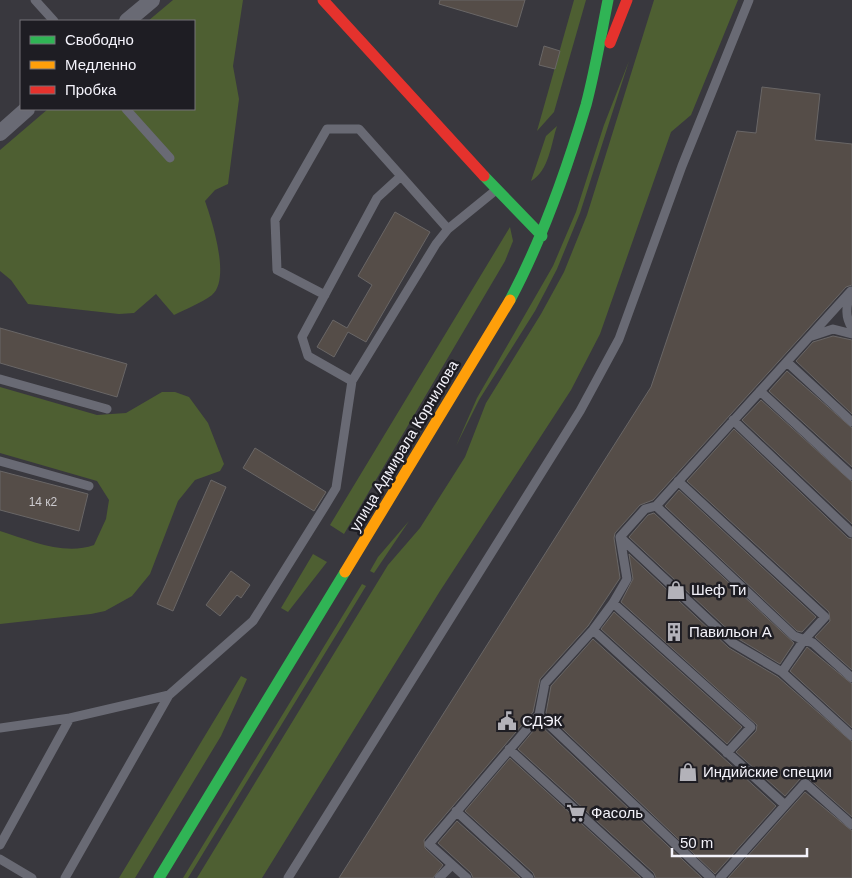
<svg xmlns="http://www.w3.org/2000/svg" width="852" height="878" font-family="Helvetica,sans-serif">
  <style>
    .green { fill: #4e5f32 }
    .building { fill: #554d48; stroke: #696666 }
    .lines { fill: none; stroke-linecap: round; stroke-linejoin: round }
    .lane { stroke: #696a74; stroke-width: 9 }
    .street { stroke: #696a74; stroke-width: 16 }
    .fast { stroke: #30b455; stroke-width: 11 }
    .slow { stroke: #ff9f0a; stroke-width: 11 }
    .jam { stroke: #e5322d; stroke-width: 11 }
    .labels { text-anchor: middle; stroke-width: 5; stroke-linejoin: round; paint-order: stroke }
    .number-label { font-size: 12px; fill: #cccace }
    .street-label { font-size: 15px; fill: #f4f3fb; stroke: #1e1d23 }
    .poi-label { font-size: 15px; fill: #f4f3fb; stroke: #1e1d23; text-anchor: start }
  </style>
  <rect width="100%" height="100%" fill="#39383e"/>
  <path class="green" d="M173 0H243L233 66 239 99 228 184 215 190 205 201C212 221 231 279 212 295 201 303 186 309 174 315L156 294 134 313 119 314 28 304 11 280 0 271V150L48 109H194V21H148Z
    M574 0H586L554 112 537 131Z
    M654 0H738L691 115 671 132 600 334 571 390 440 591 262 878H197L388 565 420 528 465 457 486 403 541 314 564 272 587 215Z
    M629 61 580 213 557 269 535 311 479 400 456 446 477 398 553 266 576 212 604 125Z
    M557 126C551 144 549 171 531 181L546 136Z
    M510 227 513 241 505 261 344 534 330 525Z
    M0 387 97 415 126 413 162 392H175L189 397 208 423 224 464 220 471 195 480 178 501 150 574 132 596 105 611 91 614 0 624V531C29 540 64 556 94 545L106 519 109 500 97 481 0 453Z
    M409 521 374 573 370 571 378 557Z
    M313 554 327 562 288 612 281 608Z
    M362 584 366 586 188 878H183Z
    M241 676 247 679 221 736 135 878H119Z"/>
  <path class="building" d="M440 0H525L517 27 439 4Z
    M544 46 560 51 555 69 539 65Z
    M762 87 820 94 815 140 852 144V285L846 287 653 500 640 505 615 533 614 538 620 578 588 626 540 679 533 712 424 840 425 848 443 865 433 878H339L651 387 737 131 756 133Z
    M395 212 430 232 366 342 348 332 334 357 317 347 333 320 347 328 372 285 358 276Z
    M0 328 127 364 117 397 0 363Z
    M833 336 852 340V414L796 361 813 342Z
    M787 371 852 428V467L769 391Z
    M761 400 852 482V524L742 420Z
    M734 429 848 538 852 539V670L815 637 830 621 829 612 687 481Z
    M255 448 326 492 314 511 243 468Z
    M0 471 88 494 79 531 0 510Z
    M211 480 226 487 173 611 157 604Z
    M679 490 816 617 802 632 797 631 665 506Z
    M654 513 794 643 780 664 737 638 629 537 648 515Z
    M629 554 729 648 778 677 852 742V817L807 777 800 779 785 796 736 752 756 731 757 725 621 602 633 579Z
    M231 571 250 585 241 598 237 595 220 616 206 605Z
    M614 612 742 727 727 744 601 629Z
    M593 639 776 806 715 874 546 713 551 686Z
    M807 647 852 684V728L790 671Z
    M539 724 702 878H656L654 873 518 749Z
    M510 758 641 878H535L533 873 465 811Z
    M805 792 852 831V878H728Z
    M457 821 520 878H473L471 873 438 843Z"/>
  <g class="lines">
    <path class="lane" d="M35 0 54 21
      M126 109 170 158
      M850 294C846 307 845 317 852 328
      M325 295 277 270 275 220 327 129H359L401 176
      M812 336 833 329 852 334
      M787 362 852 422
      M0 379 107 409
      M352 381 308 356 302 337 377 198 401 176 448 229
      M760 391 852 476
      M733 420 852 533
      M0 461 89 486
      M678 481 825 617 804 640 782 672 852 736
      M656 506 794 636 813 643 852 678
      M613 603 751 727 727 753
      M593 630 785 805
      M782 672 733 643 620 537 645 509 656 506 851 291
      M539 715 711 878
      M0 728 70 718
      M509 749 650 878
      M456 811 529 878
      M0 845 70 718 169 695
      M0 859 32 878
      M65 878 169 695 253 621 325 506 336 488 352 381 436 244 448 229 496 190
      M288 878 580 411 619 339 682 166 749 0
      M439 878 452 865
      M467 878 429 844 539 715 545 683 593 630 613 603 627 579 620 537
      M720 878 805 783 852 825"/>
    <path class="street" d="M127 21 152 0
      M0 133 27 109"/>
    <path class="fast" d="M484 176 542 236
      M510 300C543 238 566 172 586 105 595 71 601 35 608 0
      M159 878 345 572"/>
    <path class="slow" d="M345 572 510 300"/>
    <path class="jam" d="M323 0 484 176
      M610 43 627 0"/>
  </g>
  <defs>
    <g id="shop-bare" transform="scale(1.5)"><path d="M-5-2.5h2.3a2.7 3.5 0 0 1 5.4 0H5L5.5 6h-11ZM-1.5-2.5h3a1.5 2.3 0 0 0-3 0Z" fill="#b3b2b9" stroke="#1e1d23" stroke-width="2.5" paint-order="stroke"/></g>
    <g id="building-bare" transform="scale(1.5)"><path d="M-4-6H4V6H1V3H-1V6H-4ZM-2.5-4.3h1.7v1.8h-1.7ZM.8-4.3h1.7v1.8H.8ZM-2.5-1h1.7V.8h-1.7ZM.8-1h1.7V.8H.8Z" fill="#b3b2b9" stroke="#1e1d23" stroke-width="2.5" paint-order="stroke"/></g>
    <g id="civic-bare" transform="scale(1.5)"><path d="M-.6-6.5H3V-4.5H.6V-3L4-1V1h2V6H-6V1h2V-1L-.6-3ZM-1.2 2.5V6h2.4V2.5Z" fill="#b3b2b9" stroke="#1e1d23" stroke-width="2.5" paint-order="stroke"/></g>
    <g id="supermarket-bare" transform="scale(1.5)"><path d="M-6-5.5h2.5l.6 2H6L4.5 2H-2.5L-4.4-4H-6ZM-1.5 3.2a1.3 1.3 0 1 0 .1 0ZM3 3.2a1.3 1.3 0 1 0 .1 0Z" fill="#b3b2b9" stroke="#1e1d23" stroke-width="2.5" paint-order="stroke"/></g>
  </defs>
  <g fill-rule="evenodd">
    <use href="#shop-bare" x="676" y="590"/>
    <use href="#building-bare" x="674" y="632"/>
    <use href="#civic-bare" x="507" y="721"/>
    <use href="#shop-bare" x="688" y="772"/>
    <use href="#supermarket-bare" x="576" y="813"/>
  </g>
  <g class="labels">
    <g class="number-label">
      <text x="43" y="506">14 к2</text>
    </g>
    <g class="street-label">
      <text transform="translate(404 446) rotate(-59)" y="5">улица Адмирала Корнилова</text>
    </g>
    <g class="poi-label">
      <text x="691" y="595">Шеф Ти</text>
      <text x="689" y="637">Павильон А</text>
      <text x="522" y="726">СДЭК</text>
      <text x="703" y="777">Индийские специи</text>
      <text x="591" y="818">Фасоль</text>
    </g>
  </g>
  <rect x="20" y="20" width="175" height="90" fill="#1e1d23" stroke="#747379"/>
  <rect x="30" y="36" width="25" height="8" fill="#30b455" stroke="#747379"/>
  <text x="65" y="45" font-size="15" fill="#f4f3fb">Свободно</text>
  <rect x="30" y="61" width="25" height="8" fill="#ff9f0a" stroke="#747379"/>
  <text x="65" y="70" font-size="15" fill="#f4f3fb">Медленно</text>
  <rect x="30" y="86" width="25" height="8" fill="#e5322d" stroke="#747379"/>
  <text x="65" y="95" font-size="15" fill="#f4f3fb">Пробка</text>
  <path d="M672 848v8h135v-8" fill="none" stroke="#f4f3fb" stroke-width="2.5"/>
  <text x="680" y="848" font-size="15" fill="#f4f3fb" stroke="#1e1d23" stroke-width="4" paint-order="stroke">50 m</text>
</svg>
